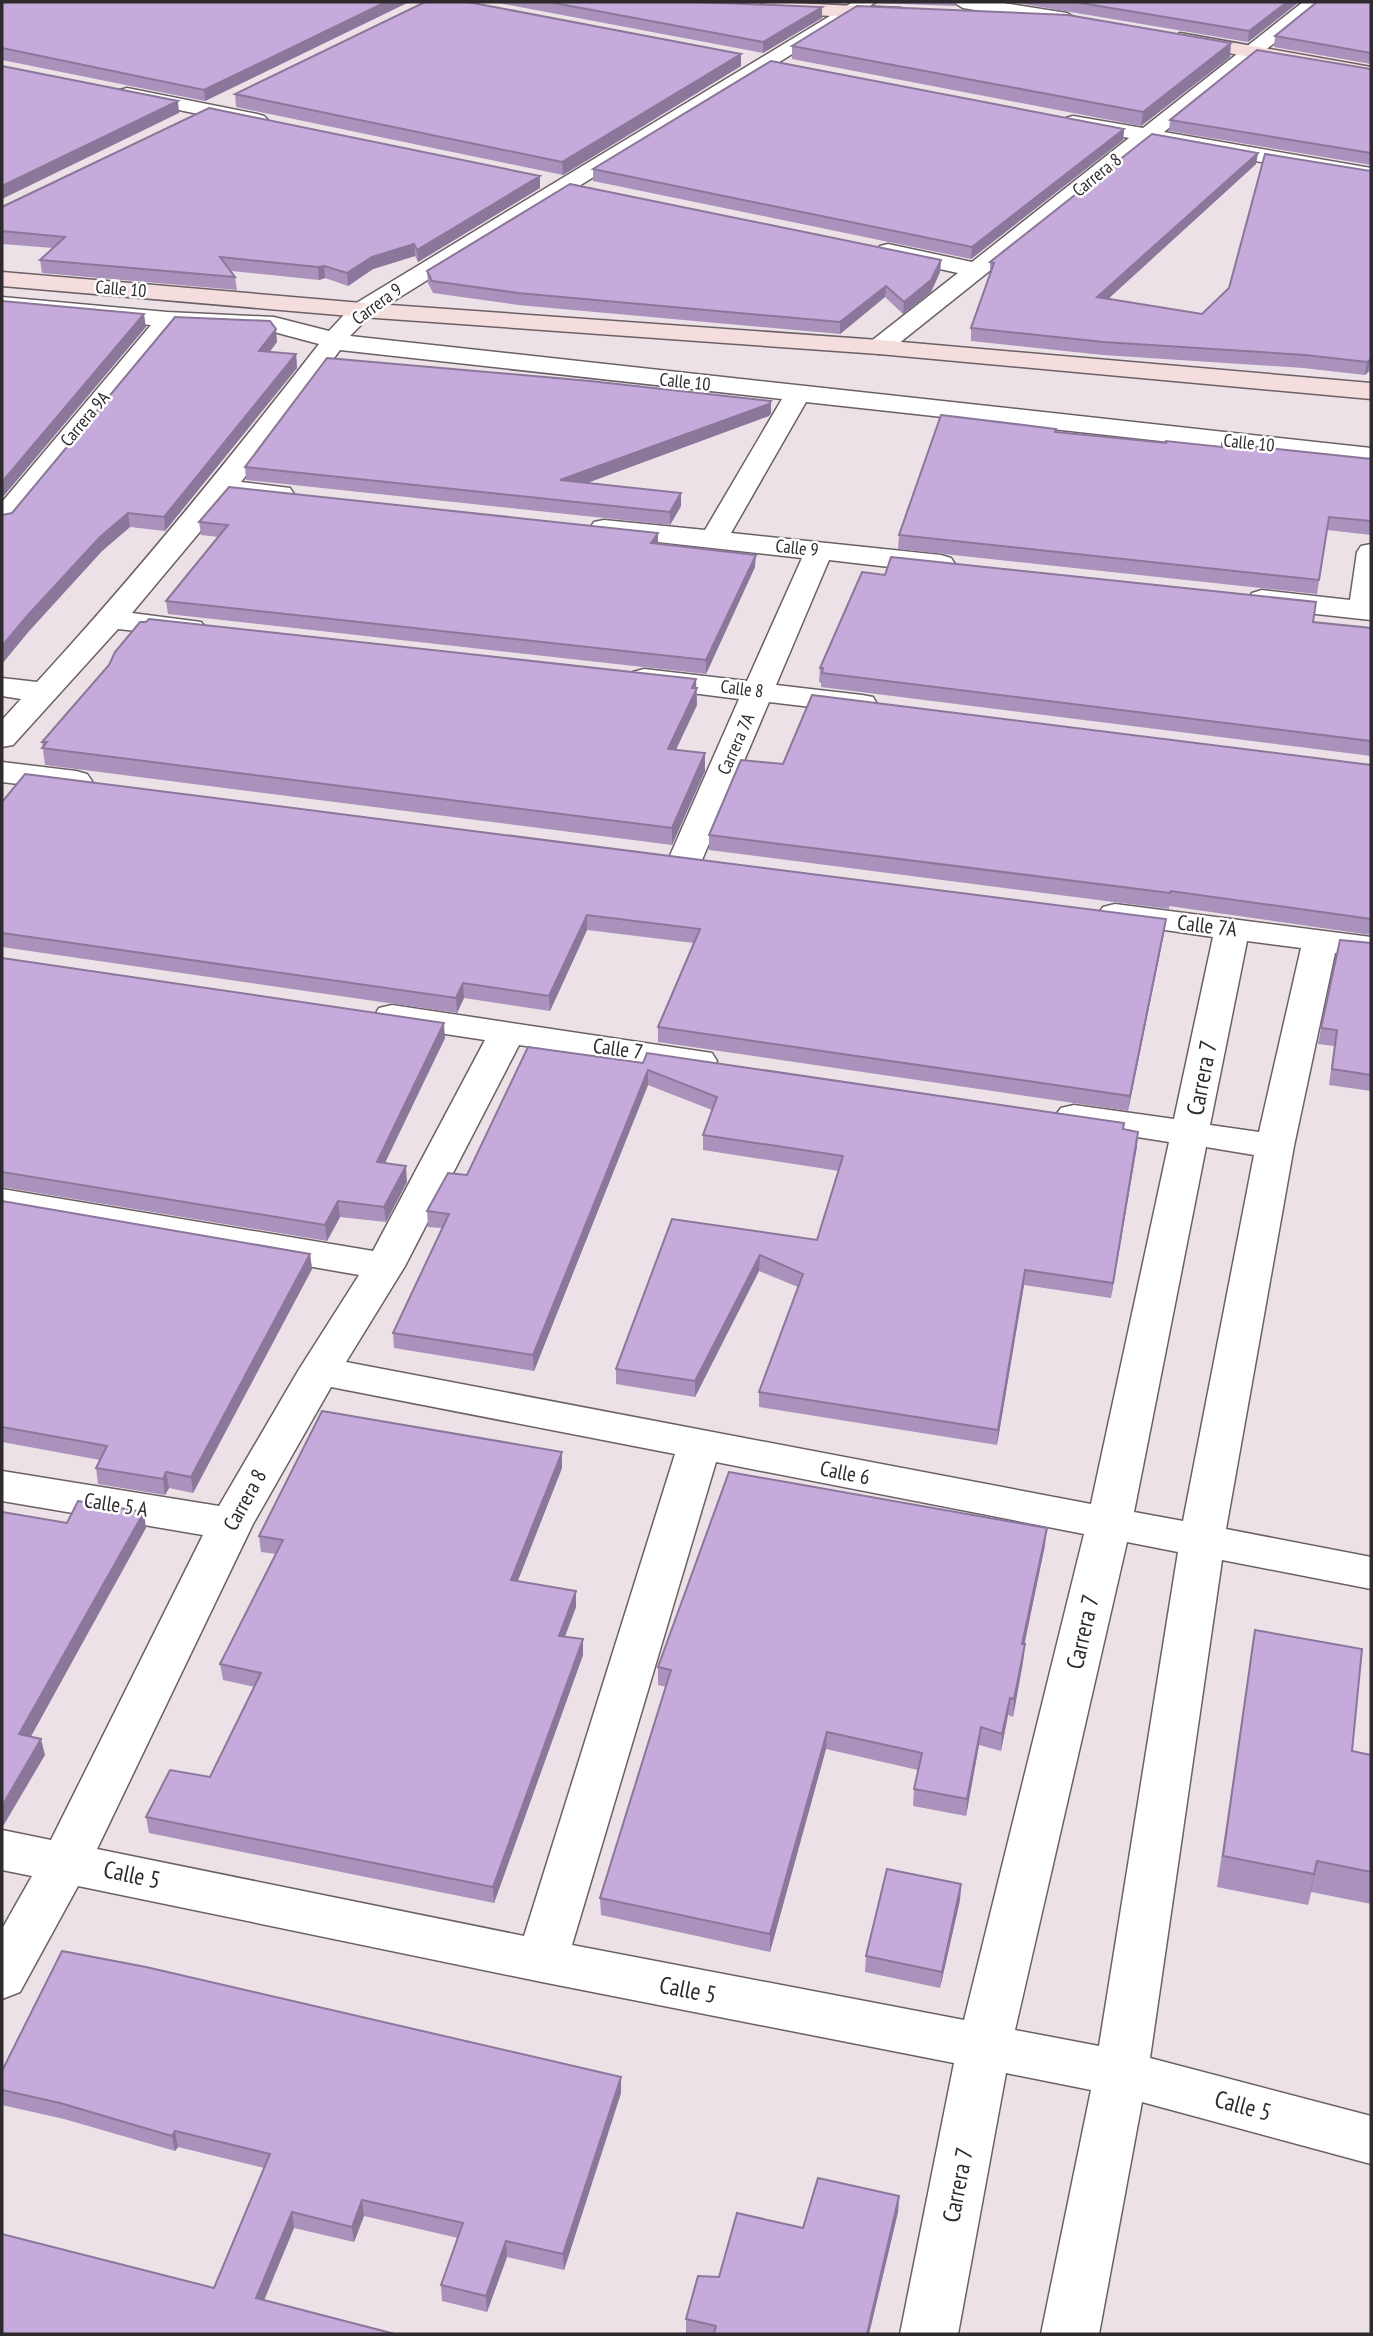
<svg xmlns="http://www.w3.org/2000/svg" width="1373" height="2336" font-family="'PT Sans Narrow',sans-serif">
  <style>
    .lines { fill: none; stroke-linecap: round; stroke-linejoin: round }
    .street-casing { stroke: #6a6065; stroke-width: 3 }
    .secondary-casing { stroke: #6a6065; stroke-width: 3 }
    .street { fill: #fff; fill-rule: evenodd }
    .secondary { fill: #f5dcdd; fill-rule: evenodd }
    .wall { fill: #aa92bd }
    .shaded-wall { fill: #8b779a }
    .building { fill: #c6aadc; stroke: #8b779a; stroke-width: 2 }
    .labels { text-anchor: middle; stroke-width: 5; stroke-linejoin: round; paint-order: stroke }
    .far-street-label { font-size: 18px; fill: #2f2a2d; stroke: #fff }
    .street-label { font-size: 21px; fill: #2f2a2d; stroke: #fff }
    .near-street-label { font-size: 24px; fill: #2f2a2d; stroke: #fff }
  </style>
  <rect width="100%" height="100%" fill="#ece1e7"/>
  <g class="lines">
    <g class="street-casing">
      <path id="street" d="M853 2H876L371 315 350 336 1371 448V464L806 402 731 533 941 555 951 558 955 564 951 570 941 573 829 560 776 685 862 695 873 697 877 704 873 711 862 713 769 702 702 860 697 867 685 870 673 867 668 860 739 699 644 687 633 684 629 678 633 672 644 669 747 681 802 558 604 536 594 534 590 528 594 522 604 520 705 530 782 399 340 350 241 482 290 488 294 494 290 500 280 502 229 497 132 613 201 622 206 628 201 634 191 637 118 629 13 745 2 747V720L21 699 2 696V678L37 682C137 573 228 461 319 344L274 332 175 327 12 525 2 527V502L151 325 2 311V297L167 312 274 317 329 331 353 305Z
        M953 2H997L1067 13 1077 19 1067 25 963 8Z
        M1303 2H1325L1164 132 1371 168V182L1151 142 888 352 879 354 870 352 867 347 870 342 958 273 880 256 876 251 880 246 888 244 972 262 1129 138 1066 126 1062 122 1066 118 1073 116 1143 128Z
        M127 88 257 114 264 116 268 120 264 124 257 126 120 98 117 94 120 90Z
        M1371 544V620L1262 608 1252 605 1248 599 1252 593 1262 590 1350 600 1357 552 1361 546Z
        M2 762 76 771 87 774 92 781 87 788 76 791 2 782Z
        M1115 904 1371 937V957L1335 953 1294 1146 1226 1529 1371 1557V1589L1222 1560 1150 2058 1371 2116V2164L1142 2102 1099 2334H1041L1091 2090 1006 2073 958 2334H900L954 2063 542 1982 78 1886 20 1992 2 1999V1929L32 1876 2 1870V1830L51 1840 203 1535 2 1501V1471L219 1506 298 1371 359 1275 2 1213V1189L373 1251 485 1040 379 1024 374 1016 379 1008 392 1005 712 1053 717 1061 712 1069 699 1072 519 1045 405 1266 346 1362 1091 1504 1169 1142 1074 1127 1061 1124 1055 1116 1061 1108 1074 1105 1174 1119 1213 937 1103 921 1098 914 1103 907ZM1247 941 1301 948 1259 1132 1210 1125ZM1206 1147 1254 1155 1183 1521 1134 1512ZM331 1387 675 1454 524 1936 97 1849 253 1524ZM716 1462 1084 1534 964 2020 572 1945ZM1127 1542 1178 1552 1099 2046 1015 2030Z"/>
    </g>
    <g class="secondary-casing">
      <path id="secondary" d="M769 2 901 8 911 14 901 20 762 12 759 8 762 4Z
        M1180 33 1371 67V79L1173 43 1170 39Z
        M2 272 362 303 879 340 1371 383V399L879 354 362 317 2 286Z"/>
    </g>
    <use href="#street" class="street"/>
    <use href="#secondary" class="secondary"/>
  </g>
  <path class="wall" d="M2 2H409L205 101 2 60Z
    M493 2H698L822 7V18L763 53Z
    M877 2H955V6L877 3Z
    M1011 2H1299L1248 42Z
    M1371 2V64L1274 47 1275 36Z
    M792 46 1230 57 1141 126 792 59Z
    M741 54V66L563 175 236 107 235 94Z
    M1371 69V165L1169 131 1170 120Z
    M1124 129 1123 140 971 259 593 181V169Z
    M1258 153 1256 164 1108 299 1202 314 1371 171V372H1368L1365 375 1303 368 1103 355 971 341V328L990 275V262Z
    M540 176V188L418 262 415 256 373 269 348 286 325 278 319 280 231 271 235 277 237 290 42 273 40 260 53 248 2 244V207Z
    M941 260 940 272 931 292 903 314 885 297 840 334 518 305 433 293 428 283 427 271Z
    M277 342 269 352 296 354 297 368 165 531 130 527 102 551 30 630 12 513Z
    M771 413 769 416 586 483 681 506 670 525 246 480 245 467Z
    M1056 432 1166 443 1371 459V535L1327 530 1317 594 898 549 899 535Z
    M199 522 658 544 755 567 706 674 168 614 166 601 219 537 201 535Z
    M1313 622 1371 628V756L821 687V683L819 682 820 668Z
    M696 688 697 705 676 750 705 753V771L672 845 45 765 42 742Z
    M783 764 1371 765V935L1169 906V909L709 850V835Z
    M2 802 1166 919 1164 933 1128 1111 658 1042V1027L694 943 587 930 550 1011 464 998 457 1013 2 947Z
    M1371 943V1091L1329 1085 1334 1046 1318 1044 1321 1028Z
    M2 958 445 1038 385 1163 407 1182 386 1222 340 1217 327 1241 2 1187Z
    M528 1047 1124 1129 1137 1146 1111 1298 1024 1285 997 1445 759 1407V1392L798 1287 759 1271 695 1397 616 1384V1369L672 1219 817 1240 839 1171 703 1150V1135L712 1110 648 1085 534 1371 394 1348 393 1333 442 1228 428 1227 427 1211 467 1175Z
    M2 1201 310 1254 312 1269 193 1493 169 1488 165 1495 98 1484 96 1468 100 1460 2 1442Z
    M562 1468 517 1581 576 1591V1607L565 1637 583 1639V1655L494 1903 149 1833 146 1817 210 1777 255 1687 223 1680 220 1664 276 1554 261 1552 259 1536Z
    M1045 1545 1024 1644 1023 1662 1013 1717 1008 1715 1001 1751 979 1745 966 1816 913 1806 914 1789 918 1770 826 1749 770 1952 601 1915 600 1898 666 1687 658 1685V1667Z
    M1255 1630 1352 1751 1371 1755V1904L1311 1892 1308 1905 1217 1887Z
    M961 1884 960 1900 940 1988 865 1972 866 1956Z
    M2 2071 621 2077V2093L564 2270 507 2257 487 2312 442 2301 441 2285 458 2238 364 2216 354 2242 294 2228 264 2301 214 2288 264 2168 178 2147 175 2151 64 2119 2 2105Z
    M899 2196 898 2212 869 2334H686V2319L719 2277 803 2228Z"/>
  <path class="shaded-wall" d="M386 2H409L205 101 204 90Z
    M1287 2H1299L1248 42 1249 31Z
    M822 7V18L763 53V42Z
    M1231 43 1230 57 1141 126 1143 112Z
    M741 54V66L563 175 562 162Z
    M178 101 179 113 2 199V186Z
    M1124 129 1123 140 971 259 972 247Z
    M1258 153 1256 164 1096 310 1097 297Z
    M540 176V188L418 262 417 250Z
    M414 244 415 256 373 269 348 286 347 273 372 257Z
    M941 260 940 272 931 292 903 314 904 302Z
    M324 266 325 278 319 280 318 267Z
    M886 286 885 297 840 334V322Z
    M144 314 146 327 2 498V482Z
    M276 329 277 342 260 365 259 351Z
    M296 354 297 368 165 531 164 517Z
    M1370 359 1368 372 1365 375 1367 362Z
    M771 401V413L769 416 560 493V480Z
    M681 493V506L670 525V512Z
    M128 513 130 527 102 551 30 630 2 664V646L28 615 100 537Z
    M658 533V545L651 543Z
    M756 555 755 567 706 674V660Z
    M696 679 697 705 668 766V749Z
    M705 753V771L672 845V828Z
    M587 915V930L550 1011 549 996Z
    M1166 919 1164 933 1128 1111 1130 1096Z
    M463 983 464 998 457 1013 456 998Z
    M444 1023 445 1038 378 1177 377 1162Z
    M648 1070V1085L534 1371 533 1355Z
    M1138 1132 1137 1146 1111 1298 1113 1283Z
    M406 1166 407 1182 386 1222 384 1207Z
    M338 1201 340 1217 327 1241 325 1225Z
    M310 1254 312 1269 193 1493 191 1477Z
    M760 1255 759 1271 695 1397V1381Z
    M1025 1270 1024 1285 997 1445 998 1430Z
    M562 1452V1468L512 1596 511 1580Z
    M166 1472 169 1488 165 1495 163 1479Z
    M144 1512 146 1528 23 1751 19 1734Z
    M1047 1528 1045 1545 1021 1661 1022 1644Z
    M576 1591V1607L559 1651V1636Z
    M583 1639V1655L494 1903 493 1887Z
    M1025 1644 1023 1662 1013 1717 1014 1699Z
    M1010 1698 1008 1715 1001 1751 1002 1734Z
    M981 1727 979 1745 966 1816 967 1799Z
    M827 1732 826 1749 770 1952V1934Z
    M41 1739 45 1755 2 1828V1806Z
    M1317 1861 1311 1892 1308 1905 1314 1874Z
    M961 1884 960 1900 940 1988 942 1972Z
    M621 2077V2093L564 2270 563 2254Z
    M175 2131 178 2147 175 2151 172 2136Z
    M899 2196 898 2212 869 2334H867Z
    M362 2200 364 2216 354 2242 352 2227Z
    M292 2212 294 2228 258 2314 256 2298Z
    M506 2241 507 2257 487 2312 486 2296Z"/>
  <path class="building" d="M2 2H386L204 90 2 48Z
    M425 2H468L741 54 562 162 235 94Z
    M549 2H698L822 7 763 42Z
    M1075 2H1287L1249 31Z
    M1317 2H1371V53L1275 36Z
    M857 6 1068 15 1231 43 1143 112 792 46Z
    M1257 50 1371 69V153L1170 120Z
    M771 61 1124 129 972 247 593 169Z
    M2 66 178 101 2 186Z
    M209 108 540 176 417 250 414 244 372 257 347 273 324 266 318 267 220 257 235 277 40 260 65 237 2 231V207Z
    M1152 134 1258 153 1097 297 1202 314 1229 288 1265 154 1371 171V359L1367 362 1305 355 1104 342 971 328 994 263 990 262Z
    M570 184 941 260 931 280 904 302 886 286 840 322 518 293 432 281 427 271Z
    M2 301 144 314 2 482Z
    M175 317 270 321 276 329 259 351 296 354 164 517 128 513 100 537 28 615 2 646V515L12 513Z
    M327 358 590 381 771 401 769 404 560 480 681 493 670 512 245 467Z
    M941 415 1056 429 1055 432 1166 443V441L1222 447V443L1371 459V521L1329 517 1319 580 899 535Z
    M229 487 658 533 651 543 756 555 706 660 166 601 228 525 199 522Z
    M891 557 1316 602 1313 622 1371 628V741L822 673 823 668H820L862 572 885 575Z
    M149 619 696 679 692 688H697L668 749 705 753 672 828 42 748 47 742H42L109 665 115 652 140 622H146Z
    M812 695 1371 765V919L1171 891 1170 893 709 835 741 760 783 764Z
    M25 774 1166 919 1130 1096 658 1027 700 929 587 915 549 996 463 983 456 998 2 933V802Z
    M1340 940 1371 943V1075L1332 1069 1337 1030 1321 1028Z
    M2 958 444 1023 377 1162 406 1166 384 1207 338 1201 325 1225 2 1172Z
    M528 1047 643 1063 647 1053 1124 1123 1123 1129 1138 1132 1113 1283 1025 1270 998 1430 759 1392 803 1274 760 1255 695 1381 616 1369 672 1219 817 1240 843 1156 703 1135 717 1097 648 1070 533 1355 393 1333 449 1214 427 1211 448 1173 467 1175Z
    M2 1201 310 1254 191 1477 166 1472 163 1479 96 1468 107 1446 2 1427Z
    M322 1411 562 1452 511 1580 576 1591 559 1636 583 1639 493 1887 146 1817 170 1770 210 1777 261 1673 220 1664 283 1540 259 1536Z
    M729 1472 1047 1528 1022 1644H1025L1014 1699 1010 1698 1002 1734 981 1727 967 1799 914 1789 922 1753 827 1732 770 1934 600 1898 671 1670 658 1667Z
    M78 1501 144 1512 19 1734 41 1739 2 1806V1512L67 1523Z
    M1255 1630 1362 1649 1352 1751 1371 1755V1872L1317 1861 1314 1874 1223 1856Z
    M887 1869 961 1884 942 1972 866 1956Z
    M62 1951 146 1967 621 2077 563 2254 506 2241 486 2296 441 2285 463 2223 362 2200 352 2227 292 2212 256 2298 395 2334H2V2234L214 2288 270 2154 175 2131 172 2136 60 2103 2 2090V2071Z
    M818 2178 899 2196 867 2334H714L716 2326 686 2319 698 2276 719 2277 737 2213 803 2228Z"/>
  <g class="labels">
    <g class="far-street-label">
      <text transform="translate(1097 175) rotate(-39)" y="6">Carrera 8</text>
      <text transform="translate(121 289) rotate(5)" y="6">Calle 10</text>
      <text transform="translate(377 304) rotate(-36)" y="6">Carrera 9</text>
      <text transform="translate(685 382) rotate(6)" y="6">Calle 10</text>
      <text transform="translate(85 419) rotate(-50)" y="6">Carrera 9A</text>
      <text transform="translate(1249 443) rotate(6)" y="6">Calle 10</text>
      <text transform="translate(797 548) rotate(6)" y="6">Calle 9</text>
      <text transform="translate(742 689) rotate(7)" y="6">Calle 8</text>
      <text transform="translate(736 744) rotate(-66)" y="6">Carrera 7A</text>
    </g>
    <g class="street-label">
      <text transform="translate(1207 926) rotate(7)" y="7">Calle 7A</text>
      <text transform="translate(618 1049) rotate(8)" y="7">Calle 7</text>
      <text transform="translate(845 1473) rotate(11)" y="7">Calle 6</text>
      <text transform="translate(245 1500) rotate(-61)" y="7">Carrera 8</text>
      <text transform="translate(116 1505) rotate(9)" y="7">Calle 5 A</text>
    </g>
    <g class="near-street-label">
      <text transform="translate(1202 1078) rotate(-79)" y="8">Carrera 7</text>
      <text transform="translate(1083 1632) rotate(-77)" y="8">Carrera 7</text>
      <text transform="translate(132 1875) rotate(12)" y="8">Calle 5</text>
      <text transform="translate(688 1990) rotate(11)" y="8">Calle 5</text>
      <text transform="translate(1243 2106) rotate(15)" y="8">Calle 5</text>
      <text transform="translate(958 2185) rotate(-79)" y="8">Carrera 7</text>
    </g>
  </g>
  <rect width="1373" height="2336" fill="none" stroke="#2f2a2d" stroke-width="7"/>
</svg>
